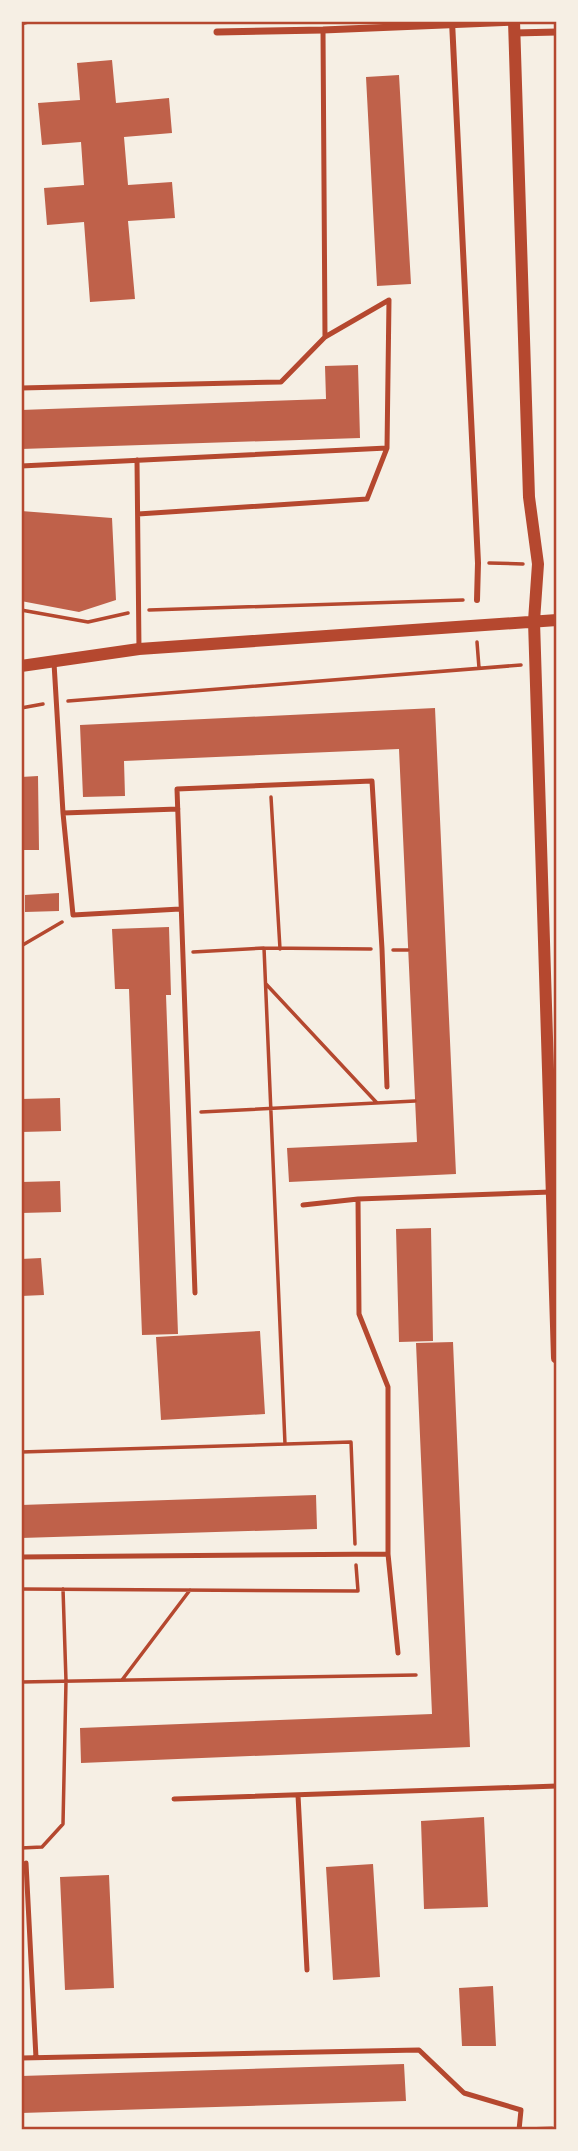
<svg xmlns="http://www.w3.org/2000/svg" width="578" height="2151" font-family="Ubuntu,sans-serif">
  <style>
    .building { fill: #bf614a }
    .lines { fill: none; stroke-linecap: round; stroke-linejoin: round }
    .path { stroke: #b5482f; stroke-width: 3.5 }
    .service { stroke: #b5482f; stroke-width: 5 }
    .pedestrian { stroke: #b5482f; stroke-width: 6 }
    .minor { stroke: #b5482f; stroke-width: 7 }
    .tertiary { stroke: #b5482f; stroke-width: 12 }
    .neatline { fill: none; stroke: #b5482f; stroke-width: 2.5 }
  </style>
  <rect width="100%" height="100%" fill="#f6efe4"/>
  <path class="building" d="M112 60 116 103 169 98 172 133 124 137 128 185 172 182 175 218 128 221 135 299 90 302 84 222 47 225 44 188 84 185 81 142 42 145 38 103 80 100 77 63Z
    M399 75 411 284 377 286 366 77Z
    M358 365 360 438 21 449V410L326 399 325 366Z
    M21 511 112 518 116 600 79 612 21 601Z
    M435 708 456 1174 289 1182 287 1148 417 1142 399 749 124 761 125 796 83 797 80 725Z
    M38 776 39 850H21V777Z
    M59 893V911L25 912V895Z
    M169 927 171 995H166L178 1334 142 1335 129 989H115L112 929Z
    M60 1098 61 1131 21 1132V1099Z
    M60 1181 61 1212 21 1213V1182Z
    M431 1228 433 1341 399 1342 396 1229Z
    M41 1258 44 1295 21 1296V1259Z
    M260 1331 265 1414 161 1420 156 1337Z
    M453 1342 470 1747 81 1763 80 1728 432 1714 416 1343Z
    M316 1495 317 1529 21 1538V1505Z
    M484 1817 488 1907 424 1909 421 1821Z
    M373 1864 380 1977 333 1980 326 1867Z
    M109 1875 114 1988 65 1990 60 1877Z
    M493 1986 496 2046H462L459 1988Z
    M404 2064 406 2101 21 2113V2076Z"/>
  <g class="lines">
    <path class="path" d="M489 563 523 564
      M21 610 88 622 128 613
      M149 610 463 600
      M477 642 479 668
      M68 701 521 665
      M21 708 43 704
      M271 797 280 949
      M21 946 62 922
      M264 948 285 1444
      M393 950H408
      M193 952 264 948 371 949
      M266 984 377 1103
      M201 1112 415 1101
      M21 1452 351 1442 355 1544
      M21 1589 358 1591 356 1565
      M122 1680 190 1590
      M21 1682 416 1675
      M21 1848 42 1847 63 1824 66 1681 63 1589"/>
    <path class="service" d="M21 23 29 21
      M323 30 325 337
      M21 388 281 382 325 337 389 300 387 448 367 499 138 514
      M137 460 139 649
      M21 466 387 448
      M54 663 63 813 73 915 180 909
      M63 813 178 809
      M358 1199 359 1314 388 1387V1554L398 1653
      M303 1205 358 1199 551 1192
      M195 1293 177 789 372 781 382 949 387 1087
      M21 1557 388 1554
      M298 1795 307 1970
      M174 1799 557 1786
      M26 1863 36 2058
      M21 2058 419 2050 464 2093 521 2110 519 2130
      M520 2130 552 2129"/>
    <path class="pedestrian" d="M452 21 478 563 477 600"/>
    <path class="minor" d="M217 32 323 30 514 22
      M514 33 557 32"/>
    <path class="tertiary" d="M514 21 529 497 538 564 534 621 557 1358
      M21 666 139 649 557 620"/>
  </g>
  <rect width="578" height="2151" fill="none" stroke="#f6efe4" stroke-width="46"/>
  <rect x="23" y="23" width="532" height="2105" class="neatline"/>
</svg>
